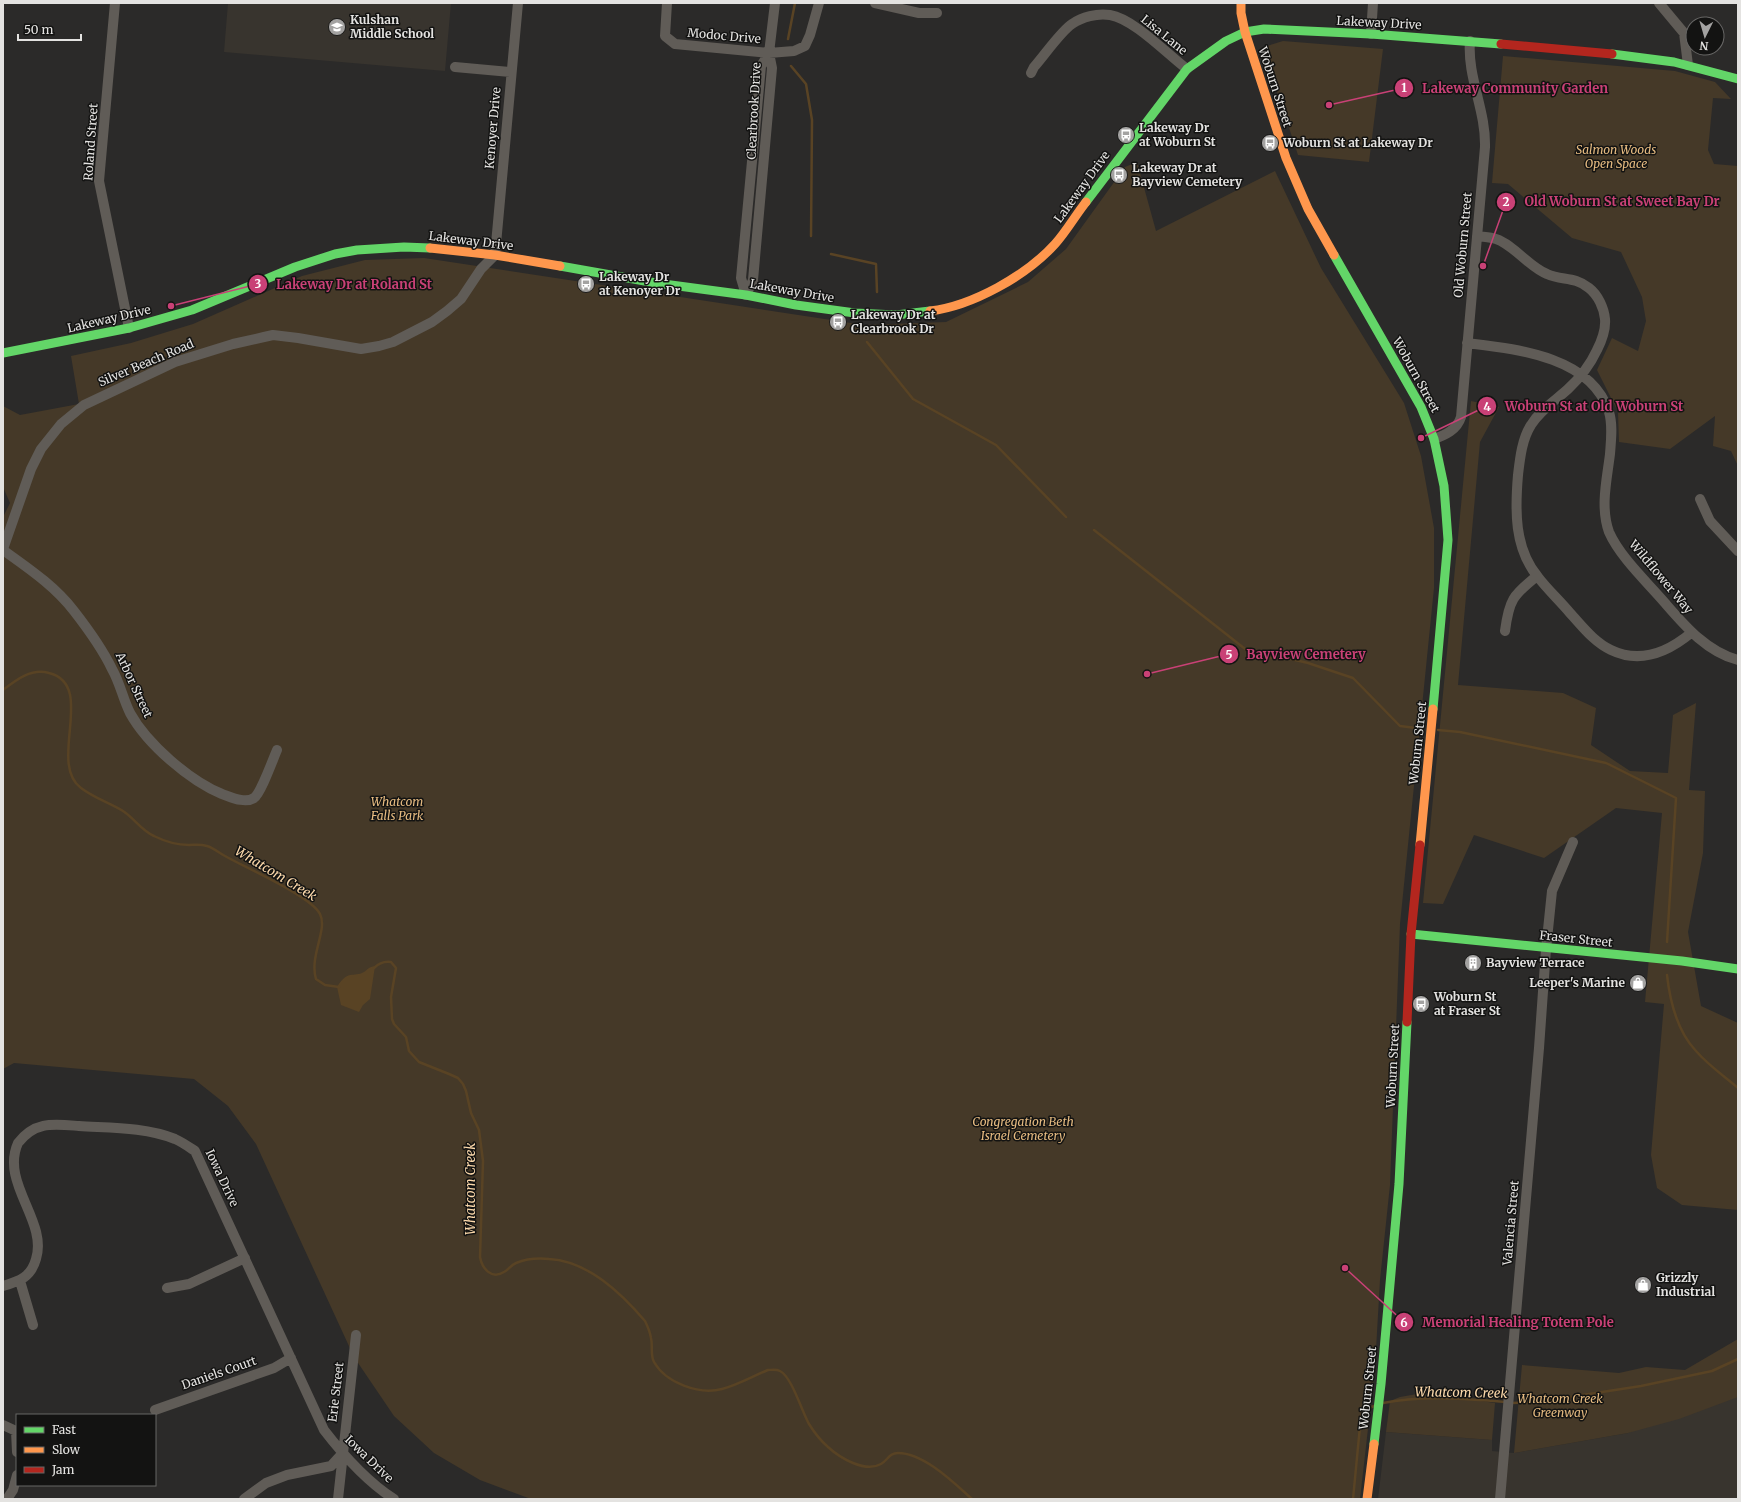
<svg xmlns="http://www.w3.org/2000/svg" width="1741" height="1502" font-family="Merriweather,serif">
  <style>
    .built { fill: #38342e }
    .green { fill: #453928 }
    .water { fill: #594324 }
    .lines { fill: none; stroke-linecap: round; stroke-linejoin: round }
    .stream { stroke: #594324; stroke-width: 2.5 }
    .street { stroke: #605c57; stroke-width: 10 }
    .fast { stroke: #63d668; stroke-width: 9 }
    .slow { stroke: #ff974d; stroke-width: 9 }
    .jam { stroke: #b3261e; stroke-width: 9 }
    .labels { text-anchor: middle; stroke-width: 3; stroke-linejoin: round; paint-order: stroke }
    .poi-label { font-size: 12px; font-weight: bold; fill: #e4e3e1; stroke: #131312; text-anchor: start }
    .street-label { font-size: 12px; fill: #e4e3e1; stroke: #131312 }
    .park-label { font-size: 12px; font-style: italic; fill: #e6bb81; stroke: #131312 }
    .water-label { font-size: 13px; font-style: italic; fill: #fcd9ab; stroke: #131312 }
    .leader { fill: none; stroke: #c94176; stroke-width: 1.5 }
    .callout-dot { fill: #c94176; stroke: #131312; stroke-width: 1.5 }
    .mark-label { font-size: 12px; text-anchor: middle; font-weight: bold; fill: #fff }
    .callout-label { font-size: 13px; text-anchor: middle; font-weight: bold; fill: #c94176; stroke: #131312; stroke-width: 3; stroke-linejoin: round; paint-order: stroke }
  </style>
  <rect width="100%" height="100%" fill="#2b2a29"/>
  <path class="built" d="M228 3H451L445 71 224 52Z
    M1738 1380V1499H1378L1386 1432 1492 1440V1451L1514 1453 1628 1433Z"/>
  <path class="green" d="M1283 41 1383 49 1369 162 1298 155 1265 55 1267 46Z
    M1503 56 1675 71 1715 82 1731 99 1713 98 1708 150 1714 164 1738 166V466L1731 451 1713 446 1715 416 1670 449 1619 442 1618 412 1597 370 1612 338 1638 351 1646 321 1642 297 1621 252 1572 238 1508 184 1492 183Z
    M1137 162 1156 231 1275 171 1321 268 1404 403 1421 456 1434 528V588L1400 924 1390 1185 1380 1280 1375 1367 1360 1499H531L480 1480 434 1453 394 1416 354 1357 256 1144 228 1106 194 1079 14 1063 3 1069V517L10 503 3 487V406L20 415 79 404 71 356 131 343 193 324 302 276 365 260 424 258 864 325 946 322 1028 282 1066 249 1125 167Z
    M1471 401 1499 407 1480 442 1458 685 1563 693 1596 708 1591 745 1630 771 1668 773 1673 715 1696 703 1689 790 1705 791 1703 853 1688 932 1701 1006 1738 1023V1210L1682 1205 1657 1188 1651 1155 1664 1004 1645 1002 1662 813 1616 808 1544 858 1474 835 1443 904 1423 903Z
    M1738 1339V1397L1679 1419 1628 1433 1514 1453 1522 1365 1619 1373 1646 1367 1685 1370Z
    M1423 1393 1495 1403 1492 1440 1386 1432 1390 1401 1400 1397Z"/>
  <path class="water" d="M375 966 370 999 363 1005 359 1012 341 1005 337 987C348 969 353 978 364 972 368 969 369 967 375 966Z"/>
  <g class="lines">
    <path class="stream" d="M788 39 795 3
      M791 66 806 84 812 120 811 236
      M831 254 876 264 877 292
      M867 342 913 399 996 445 1066 517
      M1094 530 1254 656 1272 658
      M1291 659 1308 663 1353 678 1400 726 1416 728
      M3 690C16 680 31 668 49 673 97 685 47 763 81 788 94 798 110 803 123 811 135 819 141 830 154 836 164 841 177 845 189 845 195 845 200 844 207 846 214 848 219 853 225 856 244 867 311 896 320 914 328 930 309 956 316 979L325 985 339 987
      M1438 730 1460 732 1606 763 1676 798 1667 942
      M374 968C379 963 384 961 391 962L396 968 391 997 392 1019 394 1024 406 1037 409 1051 419 1062 449 1074 458 1078 463 1084 466 1091 471 1113 479 1130 483 1161 480 1257C482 1268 491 1280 504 1272 508 1270 511 1265 516 1263 526 1259 538 1258 549 1259 588 1261 621 1293 645 1321 648 1327 650 1332 651 1338 653 1346 650 1355 654 1362 666 1383 699 1395 722 1389 738 1385 753 1376 768 1370 772 1370 776 1369 780 1371 792 1377 802 1412 809 1424 814 1432 821 1441 828 1447 840 1458 865 1473 881 1464 888 1460 889 1453 898 1453 924 1453 954 1483 972 1499
      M1667 975C1670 1002 1677 1031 1696 1051 1708 1065 1724 1076 1738 1088
      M1383 1403C1423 1395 1465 1399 1506 1402
      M1511 1403 1550 1402 1576 1396 1641 1386 1712 1371 1738 1359
      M1353 1499 1361 1416 1365 1410 1374 1406"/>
    <path class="street" d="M115 3 99 181 129 328
      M667 3 665 36 675 44 769 53 794 51 805 46 810 35 819 3
      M875 3 919 13H937
      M1659 3 1684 33 1688 65
      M1371 34 1373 3
      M455 67 511 72
      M1031 73 1034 67C1043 57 1062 30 1072 24 1082 17 1097 13 1110 15 1134 19 1167 54 1187 69
      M1477 236C1483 237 1490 237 1496 239 1514 245 1529 267 1547 274 1562 281 1574 276 1589 288 1598 295 1604 308 1605 319 1606 330 1602 340 1597 350 1590 365 1581 377 1568 389 1556 400 1540 410 1531 425 1522 439 1520 458 1518 475 1515 510 1514 548 1538 577 1548 590 1560 601 1570 613 1583 627 1594 642 1611 650 1640 664 1668 652 1691 633
      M746 295 753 280 772 68 769 53 775 3
      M746 295 741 278 761 66 769 53
      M1467 343C1516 349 1591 356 1609 412 1613 425 1611 440 1610 454 1607 479 1600 507 1609 532 1620 557 1647 582 1665 603 1685 626 1707 652 1738 660
      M1434 439C1445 435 1457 430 1461 417L1485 147C1486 110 1467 77 1470 41
      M1700 499 1710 521 1738 551
      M3 549 31 469 41 449 61 424 84 405 175 362 233 344 264 337 273 335 298 338 361 349 379 346 393 342 432 322 447 311 461 299 481 269 495 255 518 3
      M3 550C28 568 55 586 74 611 88 629 102 648 112 669 120 683 123 699 130 713 147 744 190 781 222 794 231 797 245 804 254 798 261 793 273 759 277 750
      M1505 631C1509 600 1513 595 1537 576
      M20 1281 33 1325
      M3 1286C20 1281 31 1277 36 1259 48 1221 0 1183 18 1143 35 1121 53 1124 79 1126 110 1128 145 1127 175 1139 182 1142 189 1147 195 1151L324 1430C344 1456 366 1481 394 1499
      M167 1288 189 1284 245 1258
      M155 1410 274 1368 291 1358
      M3 1425 16 1431 17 1452
      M7 1499 13 1490 17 1475
      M244 1499 266 1483 287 1475 331 1466 342 1454
      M338 1499 356 1335
      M1500 1499 1539 1048 1546 949 1552 891 1573 842"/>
    <path class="fast" d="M1612 54 1674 62 1738 79
      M1086 202 1187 69 1226 41 1245 32 1264 29 1371 34 1501 44
      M1334 255 1421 407 1434 439 1444 486 1448 540 1433 709
      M560 266 656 283 746 295 796 305 855 313 896 315 930 311
      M3 353 129 328 192 310 295 267 335 254 357 250 404 247 430 248
      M1411 934 1682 961 1738 969
      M1374 1444 1381 1384 1399 1184 1407 1022"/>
    <path class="slow" d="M1241 3V13L1245 32 1286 158 1308 209 1334 255
      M430 248 495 255 560 266
      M930 311C972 306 1026 276 1055 244 1066 232 1075 216 1086 202
      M1420 845 1433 709
      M1367 1499 1374 1444"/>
    <path class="jam" d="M1501 44 1612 54
      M1407 1022 1411 934 1420 845"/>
  </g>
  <defs>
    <g id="school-disc" transform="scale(0.9)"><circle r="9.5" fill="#a3a2a1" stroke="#131312"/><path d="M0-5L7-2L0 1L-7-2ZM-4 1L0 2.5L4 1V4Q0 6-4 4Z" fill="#fff"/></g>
    <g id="bus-disc" transform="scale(0.9)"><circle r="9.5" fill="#a3a2a1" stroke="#131312"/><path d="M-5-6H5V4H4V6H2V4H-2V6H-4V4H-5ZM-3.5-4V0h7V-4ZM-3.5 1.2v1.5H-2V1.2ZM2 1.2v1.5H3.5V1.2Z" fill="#fff"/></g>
    <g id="building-disc" transform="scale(0.9)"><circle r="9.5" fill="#a3a2a1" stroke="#131312"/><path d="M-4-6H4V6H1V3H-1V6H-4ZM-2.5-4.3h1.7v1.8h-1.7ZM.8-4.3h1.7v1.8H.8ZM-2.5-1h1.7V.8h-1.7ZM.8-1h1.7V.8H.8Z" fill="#fff"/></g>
    <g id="shop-disc" transform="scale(0.9)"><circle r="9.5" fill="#a3a2a1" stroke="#131312"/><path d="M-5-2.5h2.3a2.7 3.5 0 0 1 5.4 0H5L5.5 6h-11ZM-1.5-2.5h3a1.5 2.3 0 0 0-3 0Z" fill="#fff"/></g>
  </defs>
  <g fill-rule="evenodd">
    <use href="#school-disc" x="337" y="27"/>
    <use href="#bus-disc" x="1126" y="135"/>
    <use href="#bus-disc" x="1270" y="143"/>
    <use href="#bus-disc" x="1119" y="175"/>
    <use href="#bus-disc" x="586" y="284"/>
    <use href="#bus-disc" x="838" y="322"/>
    <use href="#building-disc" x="1473" y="963"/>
    <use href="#shop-disc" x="1638" y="983"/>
    <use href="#bus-disc" x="1421" y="1004"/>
    <use href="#shop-disc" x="1643" y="1285"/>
  </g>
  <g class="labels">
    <g class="poi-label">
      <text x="350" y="24">Kulshan<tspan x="350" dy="14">Middle School</tspan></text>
      <text x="1139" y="132">Lakeway Dr<tspan x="1139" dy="14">at Woburn St</tspan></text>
      <text x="1283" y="147">Woburn St at Lakeway Dr</text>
      <text x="1132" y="172">Lakeway Dr at<tspan x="1132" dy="14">Bayview Cemetery</tspan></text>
      <text x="599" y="281">Lakeway Dr<tspan x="599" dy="14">at Kenoyer Dr</tspan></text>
      <text x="851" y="319">Lakeway Dr at<tspan x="851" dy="14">Clearbrook Dr</tspan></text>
      <text x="1486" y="967">Bayview Terrace</text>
      <text x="1625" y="987" text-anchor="end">Leeper's Marine</text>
      <text x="1434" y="1001">Woburn St<tspan x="1434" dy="14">at Fraser St</tspan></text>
      <text x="1656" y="1282">Grizzly<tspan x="1656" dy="14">Industrial</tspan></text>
    </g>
    <g class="street-label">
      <text transform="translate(1379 23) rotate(3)" y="4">Lakeway Drive</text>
      <text transform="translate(1164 35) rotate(39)" y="4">Lisa Lane</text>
      <text transform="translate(724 36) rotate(5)" y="4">Modoc Drive</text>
      <text transform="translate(1275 87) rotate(72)" y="4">Woburn Street</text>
      <text transform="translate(754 111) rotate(-87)" y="4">Clearbrook Drive</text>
      <text transform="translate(493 128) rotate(-85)" y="4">Kenoyer Drive</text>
      <text transform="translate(91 142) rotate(-86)" y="4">Roland Street</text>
      <text transform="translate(1082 187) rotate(-54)" y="4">Lakeway Drive</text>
      <text transform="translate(471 241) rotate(7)" y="4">Lakeway Drive</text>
      <text transform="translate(1463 245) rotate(-85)" y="4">Old Woburn Street</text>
      <text transform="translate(792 291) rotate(10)" y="4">Lakeway Drive</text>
      <text transform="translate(109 319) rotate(-13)" y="4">Lakeway Drive</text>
      <text transform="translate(146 363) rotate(-23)" y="4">Silver Beach Road</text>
      <text transform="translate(1416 375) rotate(61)" y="4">Woburn Street</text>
      <text transform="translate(1661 577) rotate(50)" y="4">Wildflower Way</text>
      <text transform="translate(134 685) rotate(65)" y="4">Arbor Street</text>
      <text transform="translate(1418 743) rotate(-84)" y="4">Woburn Street</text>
      <text transform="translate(1576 939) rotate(6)" y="4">Fraser Street</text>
      <text transform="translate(1393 1066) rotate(-87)" y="4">Woburn Street</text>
      <text transform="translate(222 1178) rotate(65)" y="4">Iowa Drive</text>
      <text transform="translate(1511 1223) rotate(-85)" y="4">Valencia Street</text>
      <text transform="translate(219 1373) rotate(-19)" y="4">Daniels Court</text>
      <text transform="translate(1368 1388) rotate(-84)" y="4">Woburn Street</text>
      <text transform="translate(336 1392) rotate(-83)" y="4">Erie Street</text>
      <text transform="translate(369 1459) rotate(44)" y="4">Iowa Drive</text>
    </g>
    <g class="park-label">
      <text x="1616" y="154">Salmon Woods<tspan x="1616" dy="14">Open Space</tspan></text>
      <text x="397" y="806">Whatcom<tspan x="397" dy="14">Falls Park</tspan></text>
      <text x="1023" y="1126">Congregation Beth<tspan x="1023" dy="14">Israel Cemetery</tspan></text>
      <text x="1560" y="1403">Whatcom Creek<tspan x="1560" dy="14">Greenway</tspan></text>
    </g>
    <g class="water-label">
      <text transform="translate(276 873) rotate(31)" y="5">Whatcom Creek</text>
      <text transform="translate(470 1189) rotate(-90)" y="5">Whatcom Creek</text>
      <text transform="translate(1461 1392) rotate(1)" y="5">Whatcom Creek</text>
    </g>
  </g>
  <path class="leader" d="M1329 105L1404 88M1483 266L1506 202M171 306L258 284M1421 438L1487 406M1147 674L1229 654M1345 1268L1404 1322"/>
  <g class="callout-dot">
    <circle cx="1329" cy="105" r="4"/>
    <circle cx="1483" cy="266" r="4"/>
    <circle cx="171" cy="306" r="4"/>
    <circle cx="1421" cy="438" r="4"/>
    <circle cx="1147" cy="674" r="4"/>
    <circle cx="1345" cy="1268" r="4"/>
    <circle cx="1404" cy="88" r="10"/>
    <circle cx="1506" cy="202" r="10"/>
    <circle cx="258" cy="284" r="10"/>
    <circle cx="1487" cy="406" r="10"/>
    <circle cx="1229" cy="654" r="10"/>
    <circle cx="1404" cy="1322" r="10"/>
  </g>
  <g class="mark-label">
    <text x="1404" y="92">1</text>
    <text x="1506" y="206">2</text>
    <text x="258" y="288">3</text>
    <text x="1487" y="411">4</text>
    <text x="1229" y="659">5</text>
    <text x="1404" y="1327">6</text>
  </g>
  <g class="callout-label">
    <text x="1515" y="93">Lakeway Community Garden</text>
    <text x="1622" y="206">Old Woburn St at Sweet Bay Dr</text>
    <text x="354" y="289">Lakeway Dr at Roland St</text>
    <text x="1594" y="411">Woburn St at Old Woburn St</text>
    <text x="1306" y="659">Bayview Cemetery</text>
    <text x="1518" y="1327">Memorial Healing Totem Pole</text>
  </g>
  <rect width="1741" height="1502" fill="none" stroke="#e4e3e1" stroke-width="8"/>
  <rect x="16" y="1414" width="140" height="72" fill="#131312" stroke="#676665"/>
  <rect x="24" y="1427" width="20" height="6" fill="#63d668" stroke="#676665"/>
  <text x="52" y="1434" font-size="12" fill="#e4e3e1">Fast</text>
  <rect x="24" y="1447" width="20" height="6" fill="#ff974d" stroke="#676665"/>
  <text x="52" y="1454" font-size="12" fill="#e4e3e1">Slow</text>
  <rect x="24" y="1467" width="20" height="6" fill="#b3261e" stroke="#676665"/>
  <text x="52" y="1474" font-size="12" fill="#e4e3e1">Jam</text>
  <g transform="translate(1705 36) rotate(185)"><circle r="19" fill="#131312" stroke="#676665"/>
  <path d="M0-3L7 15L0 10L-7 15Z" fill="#a3a2a1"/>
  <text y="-6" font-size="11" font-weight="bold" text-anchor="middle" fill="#e4e3e1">N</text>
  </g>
  <path d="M18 34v6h63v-6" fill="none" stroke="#e4e3e1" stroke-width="2"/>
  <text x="24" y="34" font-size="12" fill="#e4e3e1" stroke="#131312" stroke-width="3" paint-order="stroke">50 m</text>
</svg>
